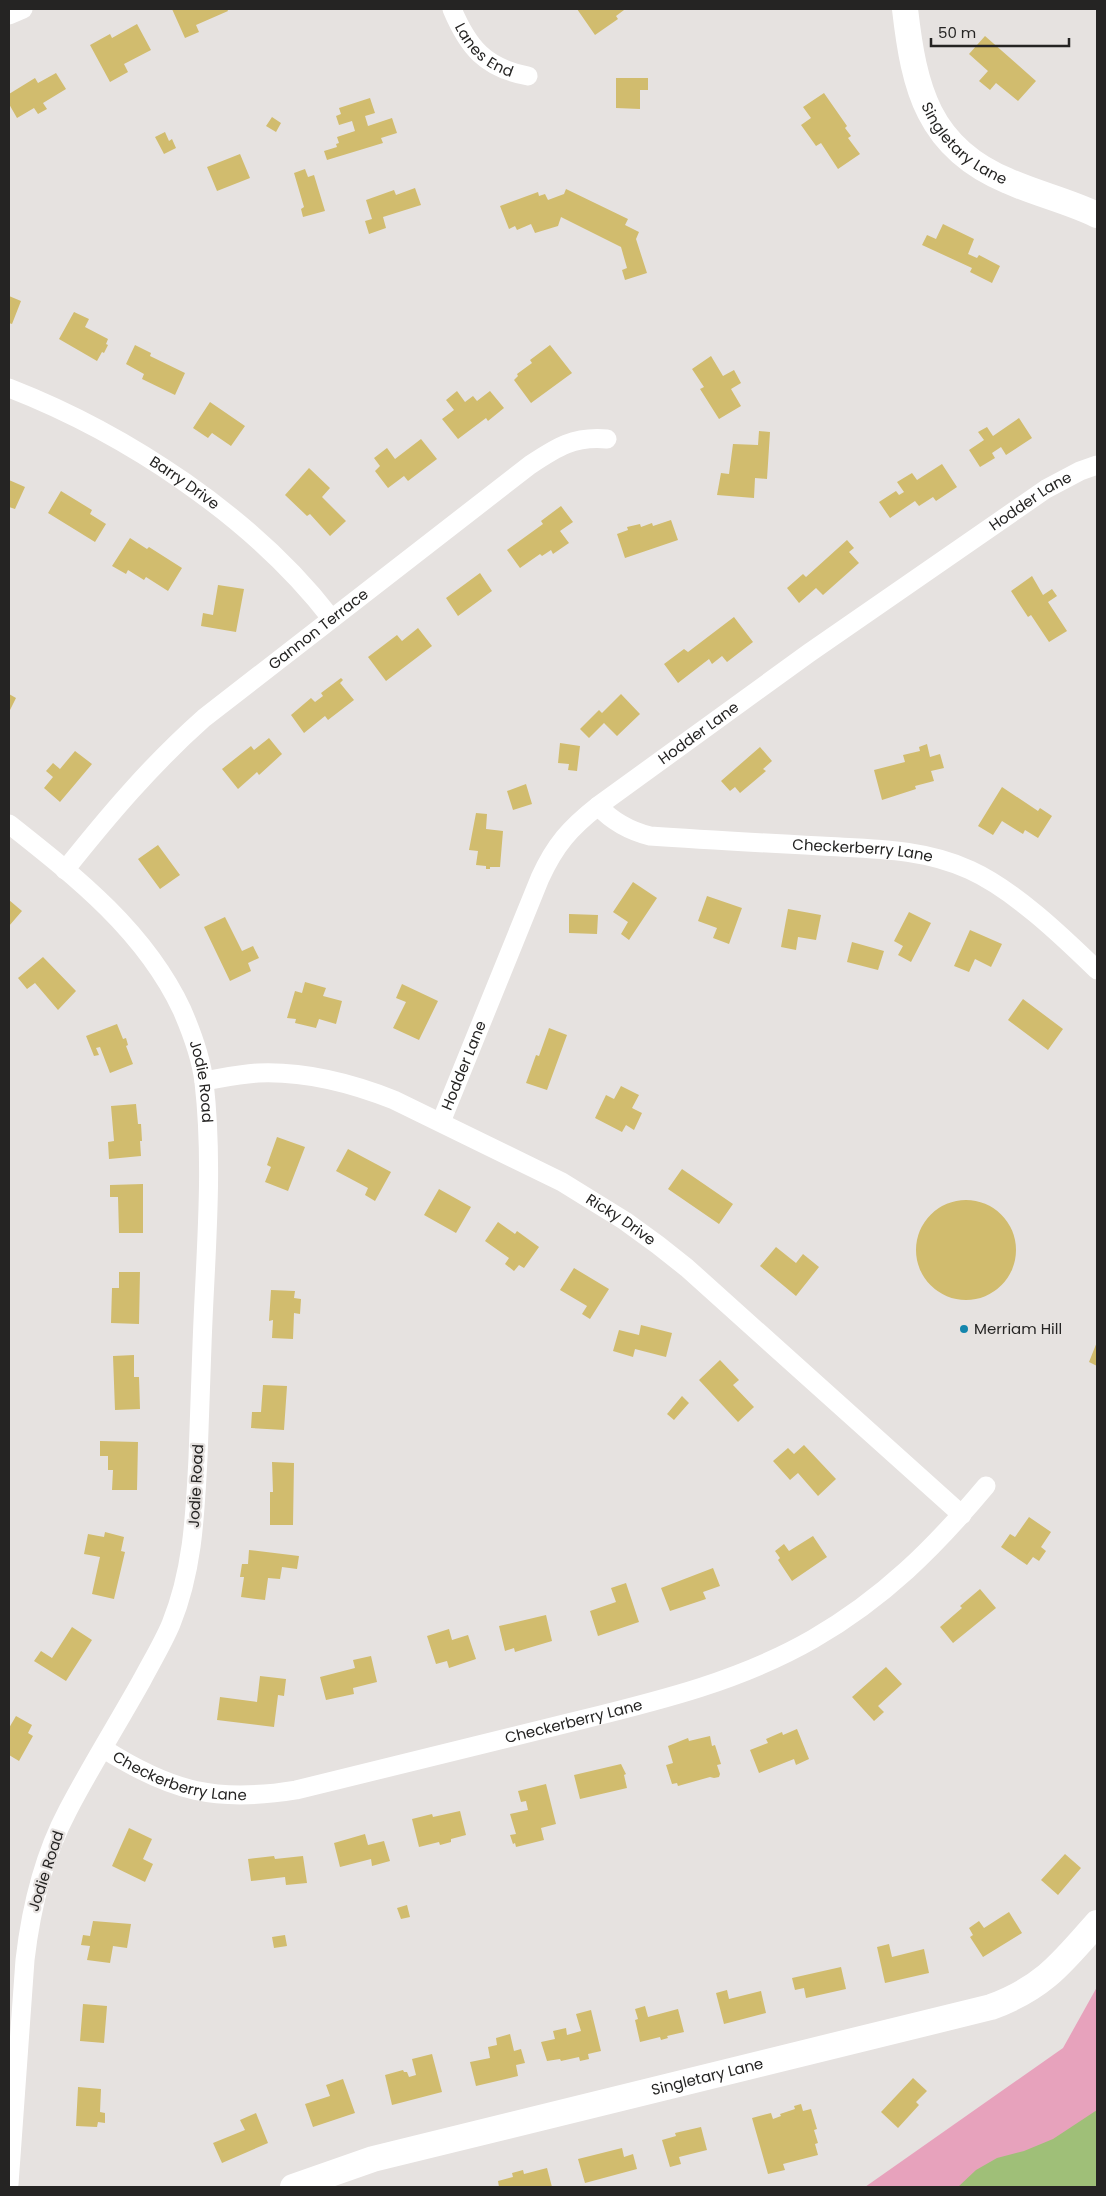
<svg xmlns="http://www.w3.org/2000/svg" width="1106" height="2196" font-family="Poppins,sans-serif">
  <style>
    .green { fill: #e7a2bc }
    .water { fill: #9fbf78 }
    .building { fill: #d1bc6e }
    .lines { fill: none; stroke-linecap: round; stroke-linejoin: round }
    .street { stroke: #fff; stroke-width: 19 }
    .secondary { stroke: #fff; stroke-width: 26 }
    .poi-dot { fill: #1485ac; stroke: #e6e2e0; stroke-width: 2 }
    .labels { text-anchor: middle; stroke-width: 4.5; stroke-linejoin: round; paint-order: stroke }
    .street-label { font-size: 15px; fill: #252423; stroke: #e6e2e0 }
    .poi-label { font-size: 15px; fill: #252423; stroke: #e6e2e0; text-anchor: start }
  </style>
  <rect width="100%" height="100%" fill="#e6e2e0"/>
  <path class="green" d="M1097 1987V2187H865L1063 2048Z"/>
  <path class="water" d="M1097 2110V2187H958L976 2170 997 2158 1024 2151 1053 2139Z"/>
  <path class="building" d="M172 9H227L228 11 196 25 199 32 185 38Z
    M577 9H623L624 10 616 16 618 19 595 35Z
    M137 24 151 50 124 64 128 72 110 82 90 45 110 34 112 38Z
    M985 36 1036 81 1018 101 996 83 990 90 979 81 988 71 969 54Z
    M56 73 66 89 43 103 47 109 38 114 34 108 17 118 9 104V94L35 78 38 83Z
    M616 78H648V90H640V109L616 108Z
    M824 93 847 126 845 128 851 136 848 138 860 154 838 169 821 143 816 146 801 125 811 118 803 107Z
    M370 98 375 113 365 116 368 126 392 118 397 133 381 138 383 143 327 160 324 151 337 147 336 144 339 143 337 137 355 131 352 121 339 125 336 116 341 114 339 108Z
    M272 117 281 123 276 132 266 126Z
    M165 132 169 141 172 139 176 148 164 154 155 137Z
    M240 154 250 178 217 191 207 167Z
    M305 169 308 177 314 175 325 211 303 217 301 209 304 207 294 173Z
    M415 188 421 205 383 217 386 228 369 234 365 221 372 219 366 200 394 190 396 195Z
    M566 189 628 219 625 225 639 232 636 239 647 273 625 280 622 270 627 268 621 247 561 217 558 226 535 233 531 224 517 230 515 226 509 229 500 206 538 192 539 196 545 194 548 200 564 194Z
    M943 224 974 239 968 254 977 258 979 255 1000 266 992 283 970 272 972 268 922 245 927 235 936 239Z
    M9 296 21 301 12 324 9 323Z
    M74 312 89 319 85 327 108 339 106 344 108 345 104 353 102 352 97 361 59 339Z
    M135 345 151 353 150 356 185 373 175 395 142 379 144 374 126 364Z
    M550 345 572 373 531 403 514 380 518 376 517 374 532 363 530 360Z
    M711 356 723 376 734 370 741 383 731 389 741 406 719 419 700 389 704 387 692 369Z
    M457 391 465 402 473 396 477 401 490 391 504 408 488 421 486 418 458 439 442 419 454 410 446 400Z
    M210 402 245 426 231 446 212 433 208 438 193 428Z
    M1019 418 1032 438 1006 455 1001 447 992 453 995 458 980 467 969 450 984 440 978 432 987 427 993 436Z
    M759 431 770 432 767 479 755 478 754 498 717 495 721 473 729 474 733 444 758 445Z
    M421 439 437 459 408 481 404 476 388 488 375 471 380 466 374 458 387 448 395 459Z
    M942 464 957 487 936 501 933 497 919 506 915 501 890 518 879 502 896 491 899 495 904 492 897 482 912 473 917 480Z
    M309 468 330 488 322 497 346 521 330 536 310 514 307 516 285 495Z
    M9 480 25 487 15 509 9 507Z
    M61 491 92 510 90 514 106 524 95 542 48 513Z
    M561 506 573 522 560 531 569 543 553 554 551 550 542 556 540 554 520 568 507 550 543 524 541 521Z
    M671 520 678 540 625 558 617 534 628 530 627 527 640 524 641 527 652 523 653 526Z
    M130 538 147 549 149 547 182 568 168 591 146 577 144 580 128 570 126 574 112 566Z
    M847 540 854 548 849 552 859 563 823 595 816 588 799 603 787 588 803 574 806 577Z
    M480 573 492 591 458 616 446 598Z
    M1032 576 1043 595 1052 589 1057 596 1048 602 1067 631 1049 642 1031 615 1028 617 1011 591Z
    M218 585 244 589 236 632 201 626 203 613 213 615Z
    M734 617 753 642 727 662 722 656 712 664 709 659 678 683 664 664 684 649 688 652Z
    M418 628 432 646 386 681 368 657 397 635 402 641Z
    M341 678 343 680 340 683 354 700 328 720 325 716 304 733 291 715 311 698 315 702 323 696 321 693Z
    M9 694 16 698 9 712Z
    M621 694 640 714 617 736 604 723 589 738 580 729 599 710 602 713Z
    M269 738 282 754 259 775 257 772 238 789 222 769 251 746 254 750Z
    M560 743 580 746 577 771 568 770 569 764 558 763Z
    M927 744 930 757 940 754 944 768 931 771 934 781 915 786 916 789 882 800 874 770 905 762 903 755 920 751 919 747Z
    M760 747 772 761 763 769 766 771 740 793 735 787 730 791 721 781Z
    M75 751 92 764 60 802 44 788 53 777 46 771 53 763 60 769Z
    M526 784 532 804 513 810 507 791Z
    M1002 787 1038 811 1040 808 1052 816 1038 838 1025 830 1023 834 1002 821 993 835 978 826Z
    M476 813 487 814 486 829 503 831 500 867H490V869H486V866L476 865 478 851 469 850Z
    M158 845 180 875 160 889 138 859Z
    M633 882 657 898 629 940 621 934 628 922 613 912Z
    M707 896 742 908 729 944 713 938 717 928 698 921Z
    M9 900 22 911 9 926Z
    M788 909 821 915 816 940 798 937 796 950 781 947Z
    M909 912 931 923 911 962 898 955 903 946 894 941Z
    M569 914 598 915 597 934 569 933Z
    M225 917 242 951 253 946 259 958 248 963 251 971 230 981 204 927Z
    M970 930 1002 944 991 967 975 959 969 972 954 966Z
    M852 942 884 951 878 970 847 962Z
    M43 957 76 991 58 1010 35 983 27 989 18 978Z
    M305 982 326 988 323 996 342 1001 336 1024 319 1019 316 1028 295 1023 296 1019 287 1018 295 991 302 993Z
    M402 984 438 1001 419 1040 393 1028 406 1002 396 998Z
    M1023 999 1063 1029 1048 1050 1008 1020Z
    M117 1024 123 1039 126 1038 128 1045 126 1046 133 1064 110 1073 100 1047 96 1048 99 1055 94 1056 86 1036Z
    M549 1028 567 1035 547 1090 526 1083 536 1055 539 1056Z
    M621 1086 639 1095 632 1108 642 1113 634 1130 626 1125 622 1132 595 1118 606 1095 614 1099Z
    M136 1104 138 1124H141L142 1141H140L141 1156 109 1159 108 1142 114 1141 111 1106Z
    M277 1137 305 1147 288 1191 265 1182 271 1167 267 1165Z
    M348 1149 391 1172 375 1201 365 1195 368 1188 336 1171Z
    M682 1169 733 1204 719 1224 668 1189Z
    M143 1184V1233H119L118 1197H110V1185Z
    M439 1189 471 1207 456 1233 424 1215Z
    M916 1250a50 50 0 1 1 100 0a50 50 0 1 1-100 0Z
    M498 1222 515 1234 517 1231 539 1247 524 1268 519 1265 514 1271 505 1264 509 1258 485 1241Z
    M776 1247 796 1263 803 1254 819 1267 796 1296 760 1266Z
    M574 1268 609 1289 590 1319 582 1314 587 1306 560 1290Z
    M119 1272H140L139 1324 111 1323 112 1288H119Z
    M271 1290 295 1291 294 1298 301 1299 300 1314 294 1313 293 1339 272 1338 273 1320 269 1321Z
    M641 1325 672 1333 666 1357 635 1349 633 1357 613 1351 619 1330 639 1335Z
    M1097 1342V1366L1089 1362Z
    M134 1355V1377H139L140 1409 115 1410 113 1356Z
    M720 1360 739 1380 733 1385 754 1407 738 1422 699 1380Z
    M263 1385 287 1386 284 1430 251 1428 252 1412H261Z
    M682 1396 689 1403 674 1420 667 1414Z
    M100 1441 138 1442 137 1490H112L113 1470H108V1456H100Z
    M804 1445 836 1479 818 1496 798 1473 790 1480 773 1461 788 1448 794 1454Z
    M272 1462 294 1463 293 1525H270V1492H273Z
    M1029 1517 1051 1532 1041 1547 1046 1551 1039 1561 1033 1557 1027 1565 1001 1547 1010 1534 1015 1537Z
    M105 1532 124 1537 121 1551 125 1552 114 1599 92 1594 100 1557 84 1554 88 1534 104 1537Z
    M813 1536 827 1557 792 1581 778 1560 780 1558 775 1551 784 1544 789 1551Z
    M249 1550 299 1556 297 1569 282 1567 280 1579 268 1578 265 1600 241 1597 244 1577H240L242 1564H248Z
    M713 1568 720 1586 703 1592 706 1599 670 1611 661 1588Z
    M626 1583 639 1622 598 1636 590 1611 616 1602 611 1588Z
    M980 1589 996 1608 953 1643 940 1627 962 1608 960 1606Z
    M546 1615 552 1641 515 1652 514 1648 505 1651 499 1626Z
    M72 1627 92 1640 66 1681 34 1661 41 1651 52 1658Z
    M449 1629 452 1640 468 1635 476 1659 449 1668 447 1661 436 1664 427 1636Z
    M371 1656 377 1682 353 1688 354 1694 326 1700 320 1677 355 1668 353 1660Z
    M886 1667 902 1684 878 1706 884 1712 874 1721 852 1697Z
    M260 1676 286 1679 284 1696 278 1695 274 1727 217 1720 220 1697 257 1702Z
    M16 1716 32 1725 28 1733 33 1736 19 1761 9 1755V1728Z
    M797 1729 809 1759 796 1765 794 1759 759 1773 750 1750 768 1743 766 1739 782 1732 783 1735Z
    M710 1736 712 1746 715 1745 721 1764 717 1765 720 1774 719 1777 714 1778 710 1777 678 1786 677 1783 672 1784 666 1765 673 1763 668 1746 688 1738 689 1741Z
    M621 1764 626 1774 624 1775 627 1788 580 1799 574 1775Z
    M546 1784 556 1824 541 1828 544 1840 516 1847 515 1843 513 1844 510 1835 516 1834 510 1814 528 1810 526 1801 521 1802 518 1791Z
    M460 1811 466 1835 451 1839V1842L440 1845 439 1842 419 1847 412 1819 432 1814 433 1817Z
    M129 1828 152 1839 143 1859 153 1864 145 1882 112 1866Z
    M365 1834 368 1845 384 1841 390 1861 372 1866 371 1859 340 1867 334 1843Z
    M1065 1854 1081 1868 1058 1895 1041 1880Z
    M274 1856 275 1859 303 1856 307 1883 286 1885 285 1877 251 1881 248 1859Z
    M407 1905 410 1917 401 1919 397 1908Z
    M1009 1912 1022 1933 983 1957 970 1937 973 1935 969 1928 979 1921 984 1928Z
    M93 1921 131 1924 127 1948 113 1946 110 1963 87 1960 90 1946 81 1945 83 1935 90 1936Z
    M285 1935 287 1946 274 1948 272 1937Z
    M889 1944 892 1957 924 1949 929 1973 885 1983 877 1947Z
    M841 1967 846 1989 806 1998 804 1988 795 1990 792 1978Z
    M727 1990 729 1999 761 1991 766 2013 724 2024 716 1993Z
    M83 2004 107 2006 104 2043 80 2041Z
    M645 2006 648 2017 678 2009 684 2032 667 2036 668 2038 661 2040 660 2037 640 2042 635 2020 638 2019 635 2009Z
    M591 2010 601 2051 588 2054 589 2059 580 2061 579 2057 561 2061 560 2059 547 2061 541 2042 555 2039 553 2031 566 2028 567 2035 581 2031 576 2014Z
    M510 2034 514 2051 521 2049 525 2063 516 2065 518 2076 476 2086 470 2062 490 2058 488 2047 497 2045 496 2038Z
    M432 2054 442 2092 392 2105 385 2075 403 2070 404 2072H407L409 2077 416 2075 412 2059Z
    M913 2078 927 2091 916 2102 919 2105 898 2128 881 2112Z
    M343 2079 355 2113 313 2127 305 2104 330 2096 326 2085Z
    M78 2087 101 2089 100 2112 105 2113V2123L98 2122 97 2127 76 2126Z
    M801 2104 803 2111 811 2109 817 2129 814 2130 818 2143 815 2144 818 2155 783 2164 785 2170 768 2174 752 2118 771 2113 773 2119 781 2116 780 2114 795 2109 794 2106Z
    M256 2113 268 2143 222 2163 213 2143 245 2130 240 2120Z
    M701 2127 707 2150 679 2157 681 2164 670 2167 662 2140 676 2136 675 2133Z
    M622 2148 624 2157 633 2154 637 2169 585 2183 578 2159Z
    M547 2168 552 2187H499L498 2181 513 2177 512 2173 523 2170 524 2174Z"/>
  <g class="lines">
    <g class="street">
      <path id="s1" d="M452 9C468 47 485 68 528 76"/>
      <path d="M9 15 23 9"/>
      <path id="s2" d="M9 388C127 434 253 517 331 618"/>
      <path id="s3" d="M598 806C613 822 630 831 650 836 707 840 764 843 821 846 871 849 923 848 970 870 1014 890 1062 936 1097 970"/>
      <path id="s4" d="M9 824C76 877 145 931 182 1010 192 1033 201 1057 204 1082 214 1169 205 1258 202 1345 201 1383 199 1420 198 1458 195 1515 193 1570 171 1624 163 1643 152 1661 142 1680 118 1723 91 1766 68 1810 43 1857 31 1908 25 1960L9 2184"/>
      <path id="s5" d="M65 870C108 816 152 764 204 718L530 465C557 447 574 436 607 439"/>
      <path id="s6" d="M204 1081C222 1078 240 1074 258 1073 304 1071 351 1083 394 1100L562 1182 625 1221 658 1245 687 1268 962 1515"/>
      <path id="s7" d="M441 1122 540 878C555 845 570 828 598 806L809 653 1046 489 1080 471 1097 465"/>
      <path id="s8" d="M104 1749C172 1792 217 1803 296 1790 383 1769 470 1747 556 1726 644 1704 733 1685 813 1639 884 1598 934 1548 986 1486"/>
    </g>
    <g class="secondary">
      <path id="s9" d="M905 9C914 88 928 148 1008 181 1037 194 1068 201 1097 215"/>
      <path id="s10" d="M293 2187 373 2159 991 2007C1043 1988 1062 1963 1097 1923"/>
    </g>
  </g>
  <circle class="poi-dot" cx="964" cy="1329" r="5"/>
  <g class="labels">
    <g class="street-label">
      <text dy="5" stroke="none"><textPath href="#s1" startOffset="54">Lanes End</textPath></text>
      <text dy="5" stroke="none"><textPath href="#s9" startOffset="154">Singletary Lane</textPath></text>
      <text dy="5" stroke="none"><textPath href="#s2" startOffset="200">Barry Drive</textPath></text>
      <text dy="5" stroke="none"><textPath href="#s7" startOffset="886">Hodder Lane</textPath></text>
      <text dy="5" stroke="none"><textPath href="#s5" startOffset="351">Gannon Terrace</textPath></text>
      <text dy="5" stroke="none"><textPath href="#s7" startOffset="481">Hodder Lane</textPath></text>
      <text dy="5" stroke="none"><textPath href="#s3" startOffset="274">Checkerberry Lane</textPath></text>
      <text dy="5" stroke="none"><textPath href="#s7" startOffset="61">Hodder Lane</textPath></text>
      <text dy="5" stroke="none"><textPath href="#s4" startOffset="331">Jodie Road</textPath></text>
      <text dy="5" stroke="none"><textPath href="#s6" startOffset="451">Ricky Drive</textPath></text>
      <text transform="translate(196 1486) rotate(-87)" y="5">Jodie Road</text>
      <text dy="5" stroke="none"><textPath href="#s8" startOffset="488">Checkerberry Lane</textPath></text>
      <text dy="5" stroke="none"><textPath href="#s8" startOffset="82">Checkerberry Lane</textPath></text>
      <text transform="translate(46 1871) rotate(-72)" y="5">Jodie Road</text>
      <text dy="5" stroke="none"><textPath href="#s10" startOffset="429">Singletary Lane</textPath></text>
    </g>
    <g class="poi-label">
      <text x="974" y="1334">Merriam Hill</text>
    </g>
  </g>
  <rect width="1106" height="2196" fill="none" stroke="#252423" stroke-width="20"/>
  <path d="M931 38v8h138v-8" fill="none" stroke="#252423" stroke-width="2.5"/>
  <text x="938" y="38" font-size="15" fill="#252423" stroke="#e6e2e0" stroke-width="4" paint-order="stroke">50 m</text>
</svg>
